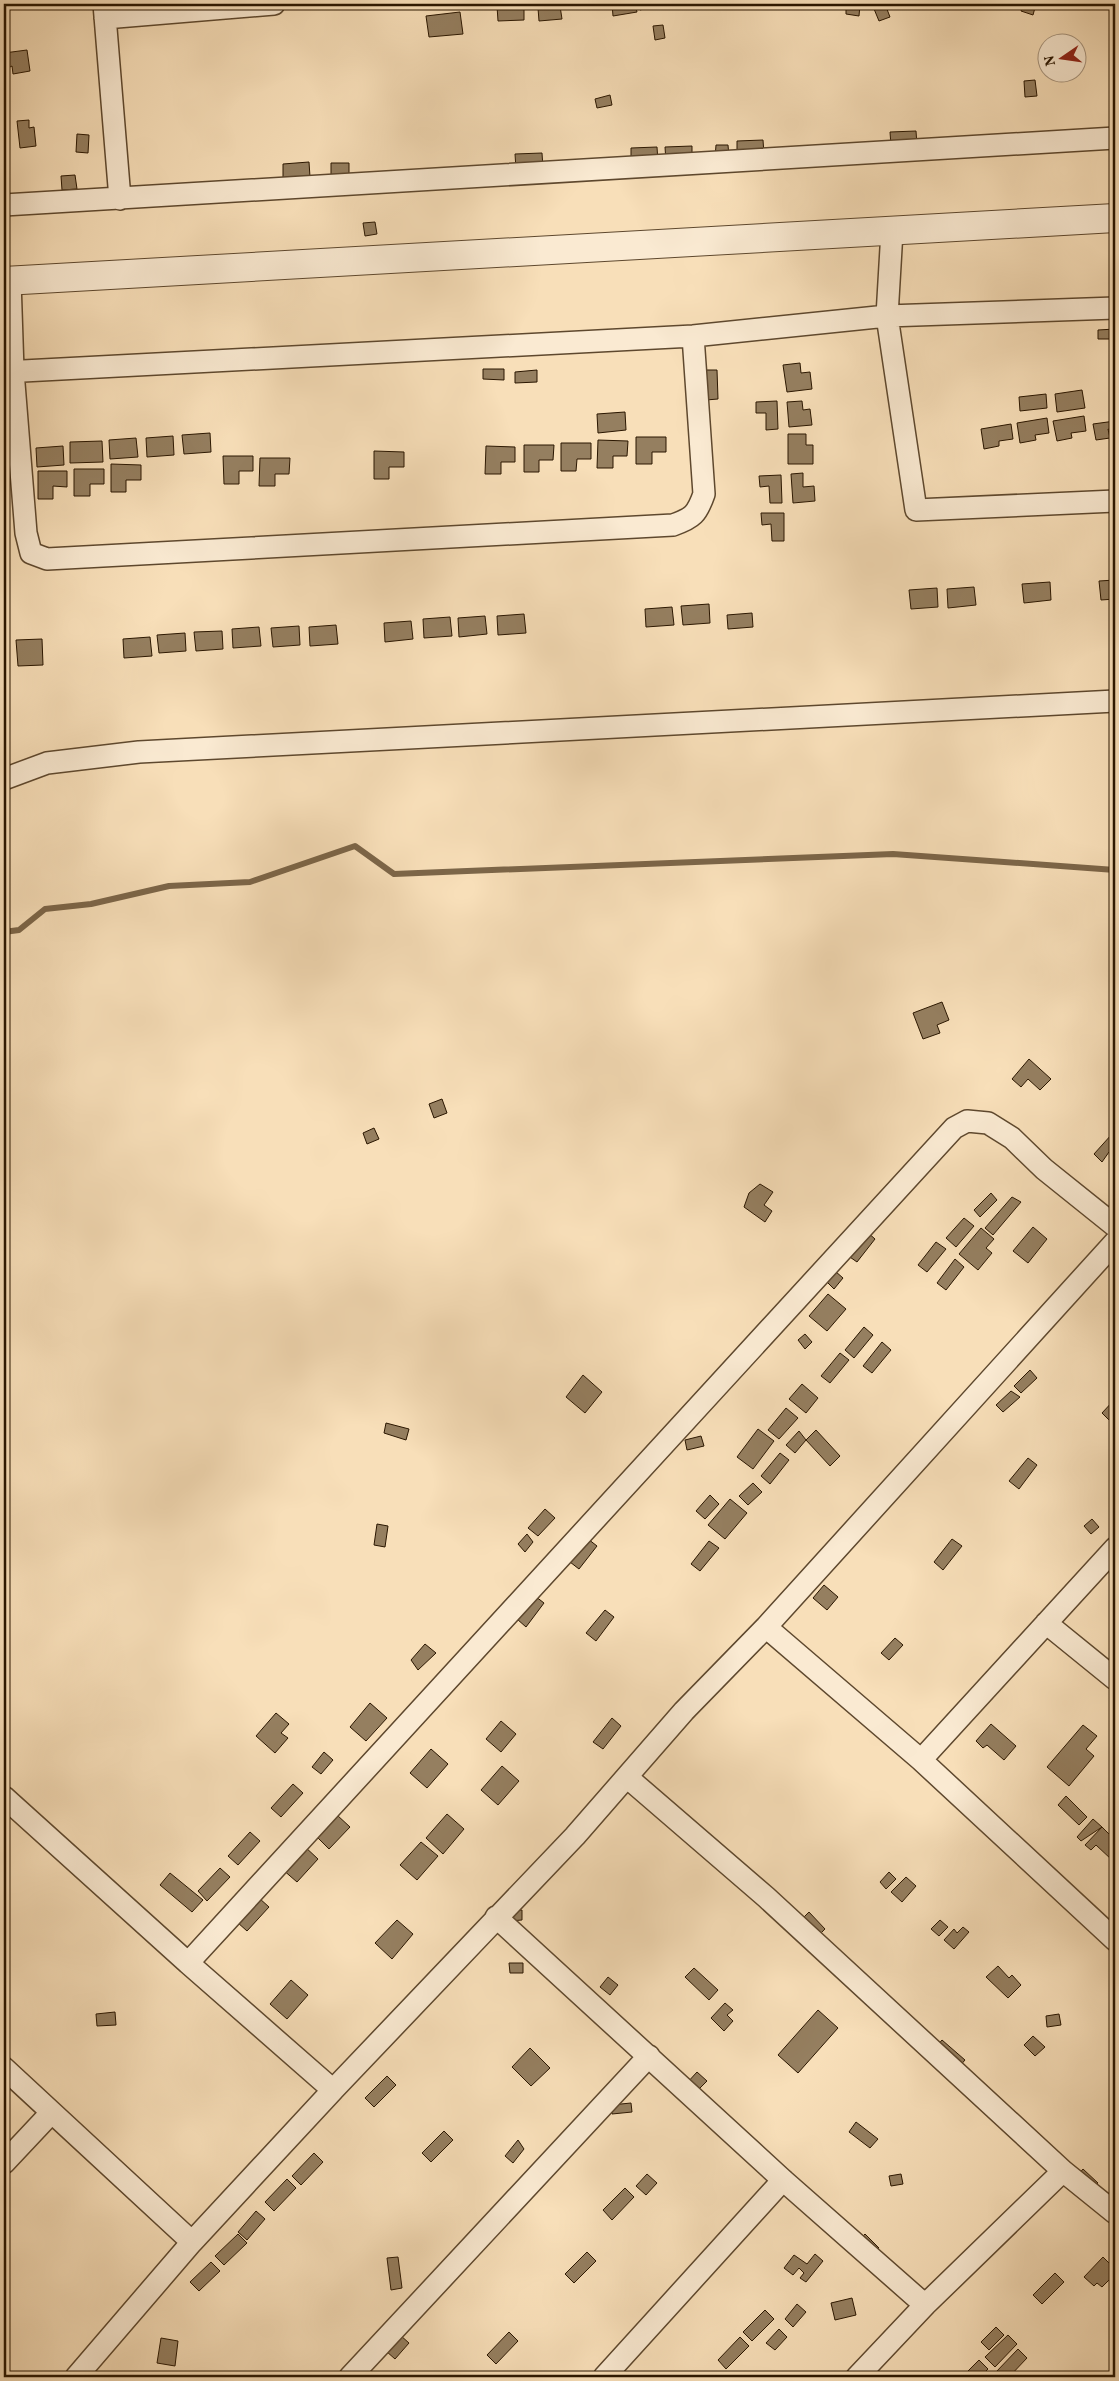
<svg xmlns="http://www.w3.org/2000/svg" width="1119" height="2381" font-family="Vollkorn,serif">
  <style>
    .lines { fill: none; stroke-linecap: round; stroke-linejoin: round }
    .stream { stroke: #7c6649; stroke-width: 6 }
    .building { fill: #957f60; stroke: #2a1600 }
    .minor-casing { stroke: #5e482e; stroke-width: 24 }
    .tertiary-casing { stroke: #5e482e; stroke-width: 30 }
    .minor { stroke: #faead2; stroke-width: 21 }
    .tertiary { stroke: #faead2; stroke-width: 28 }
  </style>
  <rect width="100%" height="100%" fill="#f8dfb9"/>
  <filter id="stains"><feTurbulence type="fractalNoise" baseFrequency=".004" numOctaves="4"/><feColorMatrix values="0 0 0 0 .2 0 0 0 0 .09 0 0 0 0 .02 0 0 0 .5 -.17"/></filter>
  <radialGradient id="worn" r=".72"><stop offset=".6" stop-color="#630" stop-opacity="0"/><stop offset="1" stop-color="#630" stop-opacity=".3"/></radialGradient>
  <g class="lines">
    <path class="stream" d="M4 932 19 930 45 909 91 904 169 886 250 882 355 846 394 874 893 854 1115 870"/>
  </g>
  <path class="building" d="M612 4H635L637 12 613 16Z
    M638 4H650L651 7 640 10Z
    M760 4H786V7L760 8Z
    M835 4H860L859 16 846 14V6L834 8Z
    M872 4H885L890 17 879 21Z
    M1023 4H1036L1033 15 1021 11Z
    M524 5V20L498 21 497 6Z
    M560 6 562 19 539 21 538 8Z
    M460 12 463 34 429 37 426 16Z
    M663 25 665 38 655 40 653 26Z
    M27 50 30 71 13 74 12 66 4 70V53Z
    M1035 80 1037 96 1025 97 1024 81Z
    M610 95 612 105 597 108 595 99Z
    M29 120V128L34 127 36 146 20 148 17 121Z
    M916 131 917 145 891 146 890 132Z
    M77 134 89 135 88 153 76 152Z
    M763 140 764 154 737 155V141Z
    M716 145H728L729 157 715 158Z
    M692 146V161L666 162 665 147Z
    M657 147 658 162 631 163V148Z
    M542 153 543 168 516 169 515 154Z
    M309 162 310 177 283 179V164Z
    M331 163H349V176H331Z
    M75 175 77 189 62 190 61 176Z
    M375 222 377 234 365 236 363 223Z
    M1115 329V339H1098V330Z
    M800 363 801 373 810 372 812 389 787 392 783 365Z
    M483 369H504V380L483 379Z
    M537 370V382L515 383V372Z
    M704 370H717L718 399 706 400Z
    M1082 390 1085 408 1057 412 1055 394Z
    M1046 394 1047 408 1020 411 1019 397Z
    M777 401 778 429 766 430V413H756V402Z
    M802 401 803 410 810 409 812 425 789 427 787 402Z
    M625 412 626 430 598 433 597 414Z
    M1084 416 1086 431 1071 433 1072 438 1057 441 1053 421Z
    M1047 418 1049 433 1035 435 1036 440 1020 443 1017 423Z
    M1115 421V432L1108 429 1110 438 1096 440 1093 424Z
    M1011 424 1013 439 999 441V446L984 449 981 429Z
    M210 433 211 452 184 454 182 435Z
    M788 434H806V445H813V464H788Z
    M173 436 174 455 147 457 146 438Z
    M636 437H666V452H652V464H636Z
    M136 438 138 457 110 459 109 440Z
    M598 440 628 441 627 456H613V468H597Z
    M102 441 103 462 70 463V442Z
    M561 443H591V459H577L576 471H561Z
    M524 445H554L553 460H539V472H524Z
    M63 446 64 465 37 467 36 448Z
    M486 446 515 447V462H501V474H485Z
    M374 451 404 452V467H389V479H374Z
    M223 456H253V471H239V484H224Z
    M260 458H290L289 474H275V486H259Z
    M111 464 141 465V480H126V492H111Z
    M74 469H104V484H90V496H74Z
    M38 471H67V487L53 486V499H38Z
    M803 473V487L814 486 815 501 793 503 791 474Z
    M781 475 782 503H770L769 486 760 487 759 476Z
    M761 513H784V541H772L771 524 762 525Z
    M1115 580V599L1101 600 1099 581Z
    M1050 582 1051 600 1024 603 1022 584Z
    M974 587 976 605 948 608 947 589Z
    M937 588 938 607 911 609 909 590Z
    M709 604 710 623 683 625 681 606Z
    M672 607 674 625 646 627 645 609Z
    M752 613 753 627 728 629 727 615Z
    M524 614 526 633 498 635 497 616Z
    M485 616 487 634 459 637 458 618Z
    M450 617 452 636 424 638 423 619Z
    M411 621 413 639 385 642 384 623Z
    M336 625 338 644 310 646 309 627Z
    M299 626 300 645 273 647 271 628Z
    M259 627 261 646 233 648 232 629Z
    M222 631 223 649 196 651 194 632Z
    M185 633 186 651 159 653 157 635Z
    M150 637 152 656 124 658 123 639Z
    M42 639 43 665 18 666 16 640Z
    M942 1002 949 1020 937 1025 940 1033 923 1039 913 1013Z
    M1029 1059 1051 1079 1040 1090 1028 1079 1021 1087 1012 1079Z
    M442 1099 447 1113 434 1118 429 1104Z
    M374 1128 379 1139 367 1144 363 1133Z
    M1112 1134 1115 1136V1158L1109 1152 1102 1162 1094 1154Z
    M760 1184 773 1192 764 1205 772 1211 765 1222 744 1207 749 1193Z
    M991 1193 997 1200 980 1217 974 1210Z
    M1012 1197 1021 1202 993 1235 985 1228Z
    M964 1218 974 1226 956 1247 946 1238Z
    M1033 1227 1047 1239 1028 1263 1013 1251Z
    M981 1228 994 1239 986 1248 992 1253 978 1270 959 1254Z
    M866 1231 875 1239 857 1262 847 1255Z
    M936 1242 946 1249 927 1272 918 1265Z
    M955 1259 964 1267 946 1290 937 1283Z
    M835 1271 843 1278 834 1289 826 1281Z
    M828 1294 846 1309 827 1331 809 1316Z
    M864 1327 873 1335 854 1358 845 1350Z
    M805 1334 812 1342 805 1349 798 1340Z
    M882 1342 891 1350 872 1373 863 1366Z
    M840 1353 849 1360 830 1383 821 1376Z
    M1030 1370 1037 1378 1021 1393 1014 1386Z
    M583 1375 602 1392 585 1413 566 1397Z
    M802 1384 818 1398 806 1413 789 1399Z
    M1011 1391 1020 1397 1003 1412 996 1405Z
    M1115 1399V1415L1110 1421 1102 1413Z
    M786 1408 798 1418 779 1439 768 1430Z
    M386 1423 409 1429 406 1440 384 1433Z
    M758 1429 774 1441 753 1469 737 1457Z
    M816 1430 840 1456 830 1466 806 1440Z
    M799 1431 806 1440 795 1453 786 1445Z
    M701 1436 704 1446 687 1450 685 1440Z
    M780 1453 789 1460 770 1484 761 1476Z
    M1028 1458 1037 1465 1019 1489 1009 1481Z
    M753 1483 762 1492 748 1505 739 1496Z
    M710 1495 719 1504 705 1519 696 1511Z
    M730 1499 747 1513 725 1539 708 1525Z
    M545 1509 555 1518 538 1536 528 1528Z
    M1092 1519 1099 1527 1091 1534 1084 1526Z
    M377 1524 388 1526 385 1547 374 1545Z
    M527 1534 533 1542 525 1552 518 1544Z
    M588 1539 597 1546 579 1569 570 1562Z
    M952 1539 962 1546 943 1570 934 1562Z
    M709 1541 719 1548 700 1571 691 1564Z
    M824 1585 838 1597 827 1610 813 1598Z
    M535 1596 544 1603 526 1627 517 1619Z
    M605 1610 614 1617 596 1641 586 1633Z
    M895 1638 903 1645 889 1660 881 1653Z
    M425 1644 436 1653 418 1670 411 1660Z
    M370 1703 387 1718 366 1741 350 1727Z
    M276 1713 289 1724 281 1733 288 1738 275 1753 256 1736Z
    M612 1718 621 1726 603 1749 593 1742Z
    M501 1721 516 1734 501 1752 486 1739Z
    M991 1724 1016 1746 1004 1760 987 1745 983 1748 976 1741Z
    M1083 1725 1097 1736 1086 1749 1094 1756 1069 1786 1047 1767Z
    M431 1749 448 1764 427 1788 410 1773Z
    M324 1752 333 1760 321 1774 312 1767Z
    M502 1766 519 1781 498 1805 481 1790Z
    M293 1784 303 1793 281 1817 271 1808Z
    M1066 1796 1087 1817 1079 1825 1058 1805Z
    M447 1814 464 1829 443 1854 426 1838Z
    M337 1815 350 1827 329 1849 317 1837Z
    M1093 1819 1102 1827 1081 1841 1077 1837Z
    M1102 1827 1115 1840V1857L1112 1860 1096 1845 1091 1850 1085 1845Z
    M250 1832 260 1841 238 1865 228 1856Z
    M421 1842 438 1856 417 1880 400 1865Z
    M303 1845 318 1859 297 1882 282 1869Z
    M220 1868 230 1877 207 1901 198 1891Z
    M889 1872 896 1879 886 1889 880 1882Z
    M170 1873 203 1900 192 1912 160 1885Z
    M906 1877 916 1886 902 1902 891 1892Z
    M259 1898 269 1907 247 1931 237 1922Z
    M522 1910V1920L509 1921 508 1911Z
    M809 1912 825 1929 817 1937 801 1920Z
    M397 1920 413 1934 392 1959 375 1943Z
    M940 1920 948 1927 939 1936 931 1929Z
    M963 1927 969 1932 954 1949 944 1940 954 1929 957 1933Z
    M509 1963H523V1973H510Z
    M998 1966 1009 1978 1012 1975 1021 1985 1008 1998 986 1977Z
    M694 1968 718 1990 709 2000 685 1977Z
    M608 1977 618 1985 610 1995 600 1987Z
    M291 1980 308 1995 287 2019 270 2004Z
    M725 2003 733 2010 727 2015 733 2021 724 2031 711 2018Z
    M818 2010 838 2028 798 2073 778 2055Z
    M115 2012 116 2025 97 2026 96 2014Z
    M1059 2014 1061 2025 1047 2027 1046 2016Z
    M1033 2036 1045 2047 1035 2056 1024 2045Z
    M942 2040 965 2060 958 2068 935 2048Z
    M530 2048 550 2068 531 2086 512 2067Z
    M697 2072 707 2081 695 2093 686 2084Z
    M387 2076 396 2085 374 2107 365 2098Z
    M631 2103 632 2112 612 2114 611 2105Z
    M856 2122 878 2139 870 2148 849 2132Z
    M444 2131 453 2140 431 2162 422 2153Z
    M518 2140 524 2149 513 2163 505 2156Z
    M314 2153 323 2162 301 2185 292 2176Z
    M1083 2169 1098 2183 1090 2191 1076 2177Z
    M647 2174 657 2183 646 2195 636 2186Z
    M901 2174 903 2184 891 2186 889 2176Z
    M287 2179 296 2188 274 2211 265 2202Z
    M625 2188 634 2197 612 2220 603 2210Z
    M256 2211 265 2219 247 2240 238 2232Z
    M238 2234 247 2243 224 2265 215 2256Z
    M865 2234 879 2248 872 2255 858 2241Z
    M587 2252 596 2261 574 2283 565 2274Z
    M815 2254 823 2261 806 2282 800 2278 804 2273 799 2268 793 2275 784 2268 794 2255 807 2264Z
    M398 2257 402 2288 391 2290 387 2258Z
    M1103 2257 1115 2269V2274L1102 2287 1097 2283 1094 2286 1084 2277Z
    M211 2262 220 2271 199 2291 190 2282Z
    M1055 2273 1064 2282 1042 2304 1033 2295Z
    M852 2298 856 2315 835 2320 831 2303Z
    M797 2304 806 2312 793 2327 785 2319Z
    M765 2310 774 2319 752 2341 743 2332Z
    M996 2327 1004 2335 989 2350 981 2342Z
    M779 2329 787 2337 775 2350 766 2343Z
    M509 2332 518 2341 496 2364 487 2355Z
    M400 2335 409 2343 395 2359 386 2351Z
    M1008 2335 1017 2344 995 2367 985 2357Z
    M740 2337 749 2346 726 2369 718 2360Z
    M161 2338 178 2341 175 2366 157 2363Z
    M1018 2349 1027 2358 1009 2377H1002L996 2372Z
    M979 2360 988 2369 980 2377H962Z"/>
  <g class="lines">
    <g class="minor-casing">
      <path id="minor" d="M104 4 120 199
        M105 18 274 4
        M4 205 1115 138
        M892 231 887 316 916 510 1115 501
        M10 280 13 371 26 533 31 553 47 559 673 525C693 518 697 514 704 494L693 336
        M4 372 693 336 887 316 1115 308
        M4 779 47 763 139 752 1115 701
        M1115 1226 1044 1169 1012 1138 988 1123 967 1121 954 1128 188 1963 333 2090 575 1836 684 1711 766 1627 1115 1242
        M1046 1623 1115 1679
        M766 1627 921 1760 1115 1940
        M921 1760 1115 1548
        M628 1778 766 1897 1063 2171
        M4 1797 188 1963
        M496 1917 783 2180 925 2305
        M4 2068 192 2242
        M4 2163 51 2113
        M76 2377 192 2242 333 2090
        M350 2377 649 2056
        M604 2377 783 2180
        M857 2377 925 2305 1063 2171 1115 2213"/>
    </g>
    <g class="tertiary-casing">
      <path id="tertiary" d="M4 281 1115 218"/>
    </g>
    <use href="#minor" class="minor"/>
    <use href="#tertiary" class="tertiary"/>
  </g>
  <rect width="1119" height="2381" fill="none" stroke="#f8dfb9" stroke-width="20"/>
  <rect x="5" y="5" width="1109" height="2371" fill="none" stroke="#2a1600" stroke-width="2.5"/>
  <rect x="10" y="10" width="1099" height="2361" fill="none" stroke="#2a1600"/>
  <g transform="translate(1062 58) rotate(257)"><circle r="24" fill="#faead2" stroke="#a7957e"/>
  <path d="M0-4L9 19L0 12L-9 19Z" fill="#8f2418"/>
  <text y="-8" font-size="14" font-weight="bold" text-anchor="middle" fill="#2a1600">N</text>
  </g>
  <rect width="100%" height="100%" filter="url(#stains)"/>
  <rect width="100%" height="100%" fill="url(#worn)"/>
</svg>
